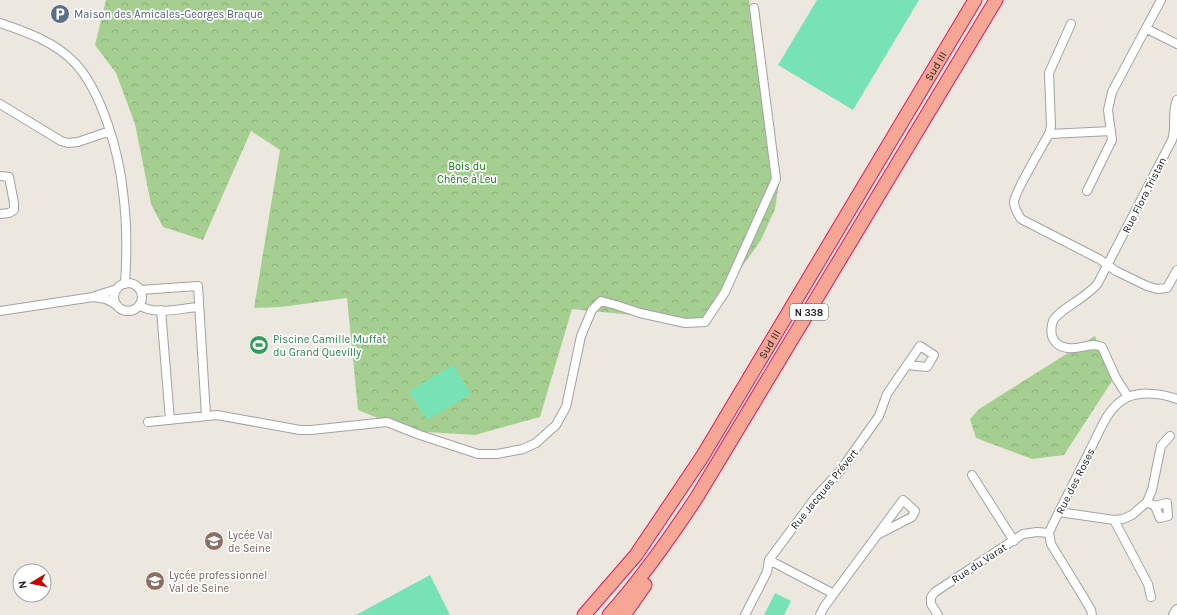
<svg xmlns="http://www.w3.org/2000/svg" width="1177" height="615" font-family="Karla,sans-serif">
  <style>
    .forest { fill: url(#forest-crowns) }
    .pitch { fill: #77e2b6 }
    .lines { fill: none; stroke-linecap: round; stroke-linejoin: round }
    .minor-casing { stroke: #a2a2a2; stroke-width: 10 }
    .tertiary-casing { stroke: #a2a2a2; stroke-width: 12 }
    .trunk-casing { stroke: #de1962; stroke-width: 15 }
    .minor { stroke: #fff; stroke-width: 8 }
    .tertiary { stroke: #fff; stroke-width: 10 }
    .trunk { stroke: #f5a694; stroke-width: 13 }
    .labels { text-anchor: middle; stroke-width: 3.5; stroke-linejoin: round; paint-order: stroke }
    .shield { fill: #fff; stroke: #5f5f5f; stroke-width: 1 }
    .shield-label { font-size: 10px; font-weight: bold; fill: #1b1b1b }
    .service-label { font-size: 11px; fill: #4e5e75; stroke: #fff; text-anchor: start }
    .street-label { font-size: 11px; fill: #1b1b1b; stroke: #fff }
    .park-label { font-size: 11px; fill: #057c0b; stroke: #fff }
    .leisure-label { font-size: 11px; fill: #27864d; stroke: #fff; text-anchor: start }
    .education-label { font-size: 11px; fill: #785e54; stroke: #fff; text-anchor: start }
  </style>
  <defs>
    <pattern id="forest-crowns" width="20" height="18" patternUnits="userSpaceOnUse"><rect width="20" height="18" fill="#a5cf91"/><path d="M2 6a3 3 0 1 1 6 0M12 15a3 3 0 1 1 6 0" fill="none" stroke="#8db17c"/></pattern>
  </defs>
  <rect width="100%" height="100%" fill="#ede8df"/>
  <path class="forest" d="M106 0H749L780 177 775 209 761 240 703 322 572 309 540 417 475 435 410 431 358 410 347 298 281 307 254 308 280 150 251 131 203 240 163 227 151 204 135 124 116 73 95 45Z
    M1095 336 1112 381 1064 455 1032 459 976 438 970 419 979 409Z"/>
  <path class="pitch" d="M817 0H919L853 110 778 65Z
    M453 365 471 394 427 420 409 391Z
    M430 575 450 615H356Z
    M775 593 791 601 784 615H764Z"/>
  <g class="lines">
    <g class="minor-casing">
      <path id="minor" d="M0 23C27 32 55 42 75 63 102 92 119 153 123 192 127 222 127 254 125 284
        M1147 29 1177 44
        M0 104 61 141 68 143 78 142 110 131
        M1111 131 1049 134C1043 145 1014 193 1014 202 1014 208 1018 214 1021 219L1099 259 1116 271 1147 286 1157 289 1167 288 1177 270
        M1049 134 1051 126 1049 73 1071 24
        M0 176 9 177 14 203V210L9 213 0 214
        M1087 191 1112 140 1108 110 1112 92 1161 0
        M114 297a14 14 0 1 1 28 0a14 14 0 1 1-28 0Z
        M140 290 198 286 206 416
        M95 296 117 289
        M139 305C155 316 181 308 199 307
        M161 310 170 420
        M0 311 93 297 106 299 117 305
        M1128 397 1116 378 1102 347C1092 341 1080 350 1068 348 1060 347 1055 344 1052 336 1051 331 1051 326 1053 321 1058 310 1088 297 1098 283L1172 140C1177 127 1171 113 1177 100
        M148 422 217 415 300 430H311L387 422 420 435 478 454H497L523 449 536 443 556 425 566 407 581 336 592 310 601 301 616 305 640 313 685 323 705 322 725 292 776 179 754 8
        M972 475 1014 541
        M1147 502 1155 506 1160 518 1168 516 1167 503 1155 506
        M1059 512 1114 520 1123 519 1132 515 1147 502 1152 490 1161 446 1170 436
        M1114 520 1148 584 1151 597
        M769 560 834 594
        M745 615 767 572 769 560 815 498 840 471 879 416 887 394 920 346 934 355 927 367 907 365
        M820 615 824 607 903 500 915 511 912 517 877 535
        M938 615 931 604V597L935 592 1023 534 1037 532 1049 533
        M1092 615 1091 610 1084 598 1051 544 1049 533 1051 528C1064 501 1078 475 1091 448 1099 433 1106 412 1121 401 1136 390 1160 393 1177 399"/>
    </g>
    <g class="tertiary-casing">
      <path id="tertiary" d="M1174 615 1177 610"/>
    </g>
    <g class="trunk-casing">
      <g id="trunk">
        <path id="s1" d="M584 615 636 555 702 457 975 0"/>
        <path d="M609 615C642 578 670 538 697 497L996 0"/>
        <path d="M624 615 645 585"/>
      </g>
    </g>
    <use href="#minor" class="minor"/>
    <use href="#tertiary" class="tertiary"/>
    <use href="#trunk" class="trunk"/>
  </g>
  <defs>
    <g id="parking-disc" transform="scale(1)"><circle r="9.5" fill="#5c6f8a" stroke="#fff"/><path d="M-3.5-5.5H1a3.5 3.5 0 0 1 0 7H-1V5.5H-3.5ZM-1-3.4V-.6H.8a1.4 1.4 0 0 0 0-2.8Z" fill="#fff"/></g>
    <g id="stadium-disc" transform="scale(1)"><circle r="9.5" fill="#2e9e5b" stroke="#fff"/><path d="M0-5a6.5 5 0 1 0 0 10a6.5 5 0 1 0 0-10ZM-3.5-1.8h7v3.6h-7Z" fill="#fff"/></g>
    <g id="school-disc" transform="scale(1)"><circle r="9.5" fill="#8d6e63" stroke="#fff"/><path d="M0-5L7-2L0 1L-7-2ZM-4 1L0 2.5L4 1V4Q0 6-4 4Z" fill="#fff"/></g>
  </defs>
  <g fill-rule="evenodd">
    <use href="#parking-disc" x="60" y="14"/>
    <use href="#stadium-disc" x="259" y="345"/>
    <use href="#school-disc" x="214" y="541"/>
    <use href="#school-disc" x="155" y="581"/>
  </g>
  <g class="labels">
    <rect class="shield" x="790" y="304" width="38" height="16" rx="3"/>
    <g class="shield-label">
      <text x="809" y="316">N 338</text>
    </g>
    <g class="service-label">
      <text x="74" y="18">Maison des Amicales-Georges Braque</text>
    </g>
    <g class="street-label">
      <text dy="4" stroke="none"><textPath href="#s1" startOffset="653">Sud III</textPath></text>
      <text transform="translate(1144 195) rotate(-63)" y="4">Rue Flora Tristan</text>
      <text dy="4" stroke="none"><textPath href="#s1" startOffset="329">Sud III</textPath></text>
      <text transform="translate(1075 481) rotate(-63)" y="4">Rue des Roses</text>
      <text transform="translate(824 489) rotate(-51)" y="4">Rue Jacques Prévert</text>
      <text transform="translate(979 563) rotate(-33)" y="4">Rue du Varat</text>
    </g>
    <g class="park-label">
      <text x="467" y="170">Bois du<tspan x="467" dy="13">Chêne à Leu</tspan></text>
    </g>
    <g class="leisure-label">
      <text x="273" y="343">Piscine Camille Muffat<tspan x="273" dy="13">du Grand Quevilly</tspan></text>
    </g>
    <g class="education-label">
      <text x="228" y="539">Lycée Val<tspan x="228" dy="13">de Seine</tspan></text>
      <text x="169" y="579">Lycée professionnel<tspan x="169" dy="13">Val de Seine</tspan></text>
    </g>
  </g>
  <g transform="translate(32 583) rotate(260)"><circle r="19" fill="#ffffff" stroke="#a4a4a4"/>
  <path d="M0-3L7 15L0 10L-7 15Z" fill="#c50005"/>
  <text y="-6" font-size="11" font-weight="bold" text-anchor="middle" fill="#1b1b1b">N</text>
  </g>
</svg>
